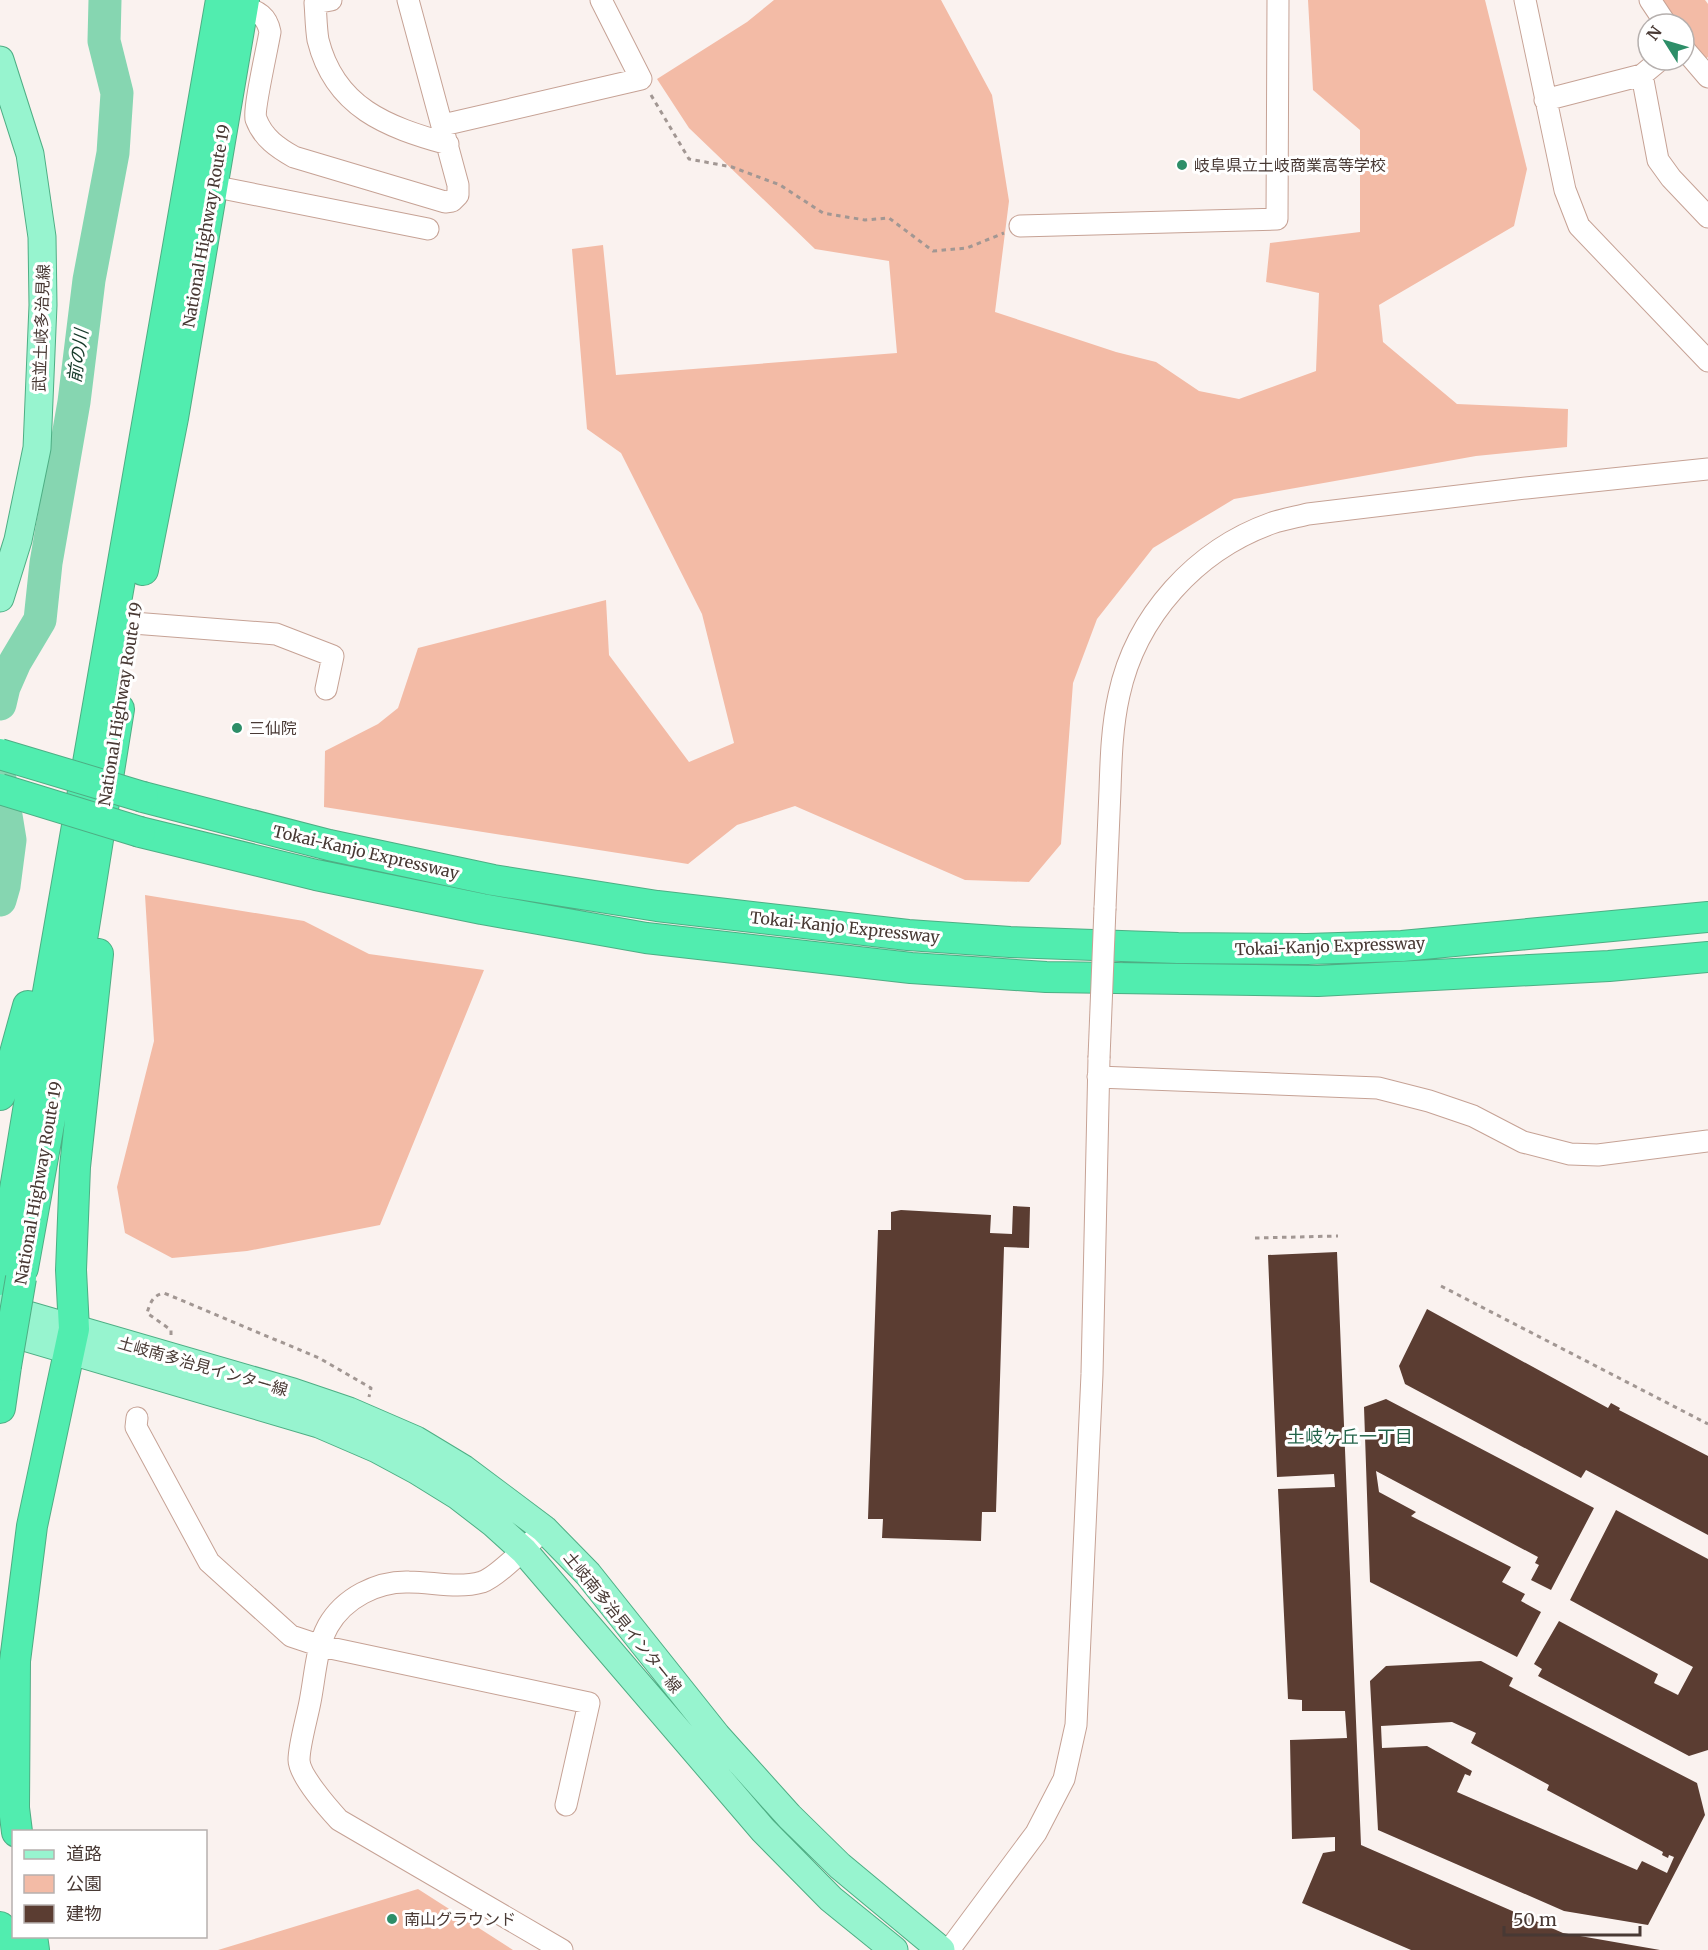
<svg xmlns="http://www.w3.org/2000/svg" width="1708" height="1950" font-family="Merriweather,'Noto Sans JP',serif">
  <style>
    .green { fill: #f3bba6 }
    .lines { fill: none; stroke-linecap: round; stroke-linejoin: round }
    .river { stroke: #86d6b1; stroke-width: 33 }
    .building { fill: #5b3d32; fill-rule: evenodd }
    .minor-casing { stroke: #c6a295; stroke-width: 23 }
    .major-casing { stroke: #4eae84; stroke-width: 29 }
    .highway-casing { stroke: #4eae84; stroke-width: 32 }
    .path { stroke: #a29793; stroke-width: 3; stroke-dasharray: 4.5 4.5; stroke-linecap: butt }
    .minor { stroke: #fff; stroke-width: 21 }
    .major { stroke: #97f4cf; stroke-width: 27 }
    .highway { stroke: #51edaf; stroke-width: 30 }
    .minor-bridge-casing { stroke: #c6a295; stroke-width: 23; stroke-linecap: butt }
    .highway-bridge-casing { stroke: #4eae84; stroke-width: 32; stroke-linecap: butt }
    .minor-bridge { stroke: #fff; stroke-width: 21 }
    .highway-bridge { stroke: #51edaf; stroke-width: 30 }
    .poi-dot { fill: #2d8e68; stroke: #fff; stroke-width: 2 }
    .labels { text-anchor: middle; stroke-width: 6; stroke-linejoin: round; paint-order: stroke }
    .poi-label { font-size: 16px; fill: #483934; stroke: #fff; text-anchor: start }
    .street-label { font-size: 16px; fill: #483934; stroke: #fff }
    .water-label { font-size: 18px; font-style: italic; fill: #153929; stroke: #fff }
    .neighbourhood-label { font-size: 18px; fill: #23644a; stroke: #fff }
  </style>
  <rect width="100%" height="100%" fill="#faf2ef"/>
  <path class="green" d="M774 0H941L992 95 1009 201 995 312 1116 352 1156 362 1199 391 1239 399 1316 371 1319 293 1266 282 1270 243 1360 232V130L1313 90 1308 0H1485L1527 169 1514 226 1379 305 1383 342 1457 404 1568 409 1567 447 1476 456 1234 499 1153 548 1097 619 1073 683 1061 844 1029 882 965 880 795 806 737 825 688 864 324 807 325 751 378 724 398 708 418 648 606 600 609 655 689 762 734 743 702 614 621 453 587 429 572 249 603 245 616 375 897 353 889 261 815 249 689 128 657 79 747 22Z
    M1656 0H1705L1708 4V57L1704 60 1684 38V24H1673Z
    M145 895 304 921 369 954 484 970 380 1225 247 1251 172 1258 125 1233 117 1187 154 1041Z
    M418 1889 513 1950H218Z"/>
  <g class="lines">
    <path class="river" d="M0 704 4 687 15 662 40 620 46 563 74 402 89 280 113 153 117 93 104 41 105 0
      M0 779 10 840 4 886 0 900"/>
  </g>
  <path class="building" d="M1013 1206 1030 1207 1029 1248 1004 1247 996 1512H982L981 1541 882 1538 883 1519H868L878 1230H891V1212L901 1210 991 1215 990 1233 1012 1234Z
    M1337 1252 1361 1845 1563 1933 1660 1950H1411L1302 1903 1323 1853 1335 1851V1837L1292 1839 1290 1740 1347 1738 1345 1711H1302V1700L1288 1699 1278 1489 1335 1487 1334 1474 1277 1477 1268 1255Z
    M1427 1309 1608 1408 1611 1403 1620 1408 1619 1410 1708 1456V1535L1586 1470 1581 1478 1405 1384 1399 1366Z
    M1386 1399 1594 1508 1551 1590 1531 1580 1539 1565 1535 1563 1538 1557 1376 1471 1379 1492 1416 1512 1411 1516 1511 1567 1502 1582 1525 1594 1521 1601 1541 1612 1517 1657 1370 1582 1364 1407Z
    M1616 1510 1708 1559V1750L1689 1756 1538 1676 1542 1669 1534 1664 1559 1621 1658 1674 1654 1683 1678 1695 1693 1667 1570 1600Z
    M1481 1661 1513 1678 1509 1686 1697 1783 1705 1815 1648 1925 1564 1911 1378 1830 1370 1681 1386 1666ZM1452 1722 1476 1733 1471 1743 1549 1785 1547 1790 1663 1852 1662 1855 1668 1858 1669 1855 1674 1857 1667 1873 1642 1861 1637 1870 1457 1792 1465 1774 1470 1776 1472 1771 1427 1746 1382 1748 1381 1726Z"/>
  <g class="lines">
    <g class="minor-casing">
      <path id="minor" d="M331 0 315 3C316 15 316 28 318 40 335 108 387 127 448 144
        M1525 0 1565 190 1579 226 1708 361
        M1650 0 1666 24
        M243 7C258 11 267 16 270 32 268 45 253 110 256 119 263 138 278 148 294 157L445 202 452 201 458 195V185L408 0
        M1684 49 1708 77
        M1642 75 1658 160 1671 178 1708 217
        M1545 100 1642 75 1660 60
        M443 125 641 79 601 0
        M212 186 428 229
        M1020 226 1277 219 1278 0
        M133 623 276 634 333 656 326 689
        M1105 908C1107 869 1108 829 1110 790 1111 758 1112 726 1119 695 1136 616 1196 550 1272 523 1284 519 1296 517 1308 514L1526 488 1708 469
        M1098 1077 1378 1088 1429 1101 1473 1116 1523 1142 1570 1154 1598 1155 1708 1141
        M137 1418 136 1427 209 1562 291 1636 321 1646 589 1703 566 1805
        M544 1529C532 1542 497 1577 482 1582 458 1589 433 1582 409 1582 377 1581 344 1598 328 1626 316 1648 315 1677 310 1702 307 1718 299 1745 299 1760 299 1775 328 1808 339 1820L562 1950
        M949 1950 1036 1833 1064 1779 1076 1725 1092 1374 1099 1058"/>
    </g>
    <g class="major-casing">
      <path id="major" d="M0 60 30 154 42 237 43 305 37 448 18 540 0 598
        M0 1307 293 1392 349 1411 416 1440 464 1469 544 1529 588 1574 717 1736 789 1816 840 1866 941 1950
        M0 1330 319 1424 377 1449 416 1470 458 1496 493 1523 524 1551 763 1830 831 1899 894 1950"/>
    </g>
    <g class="highway-casing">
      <path id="highway" d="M143 570 173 418 244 0
        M143 797 329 845 493 880 657 906 908 935 1010 942 1178 948 1307 949 1402 946 1708 917
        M140 832 316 875 482 909 646 938 911 968 1046 977 1318 981 1609 966 1708 957
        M0 1095 12 1064 28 1006
        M23 1268 79 958 119 709
        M0 1280 40 1038 221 0
        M0 1408 6 1366
        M17 1832 14 1808 15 1661 32 1526 74 1329 71 1270 75 1167 98 954
        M0 1927 5 1950
        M32 1936 34 1950"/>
    </g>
    <path class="path" d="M651 95 689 159 732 167 780 185 823 213 865 220 889 218 933 251 967 248 1004 233
      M1255 1238 1338 1236
      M1441 1286 1708 1424
      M171 1335V1330L147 1313C150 1303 153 1295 164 1293L319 1358 371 1388 369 1397"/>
    <use href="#minor" class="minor"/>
    <use href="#major" class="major"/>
    <use href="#highway" class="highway"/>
    <g class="minor-bridge-casing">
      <path id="minor-bridge" d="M1099 1058 1105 908"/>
    </g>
    <g class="highway-bridge-casing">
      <path id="highway-bridge" d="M0 754 143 797
        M0 789 140 832
        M6 1366 21 1278"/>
    </g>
    <use href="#minor-bridge" class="minor-bridge"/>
    <use href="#highway-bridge" class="highway-bridge"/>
  </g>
  <g class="poi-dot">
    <circle cx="1182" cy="165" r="6"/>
    <circle cx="237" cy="728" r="6"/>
    <circle cx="392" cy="1919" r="6"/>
  </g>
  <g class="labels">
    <g class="poi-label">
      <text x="1194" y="171">岐阜県立土岐商業高等学校</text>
      <text x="249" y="734">三仙院</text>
      <text x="404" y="1925">南山グラウンド</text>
    </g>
    <g class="street-label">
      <text transform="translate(206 226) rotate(-80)" y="6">National Highway Route 19</text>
      <text transform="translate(41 328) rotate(-88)" y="6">武並土岐多治見線</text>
      <text transform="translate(120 704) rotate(-81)" y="6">National Highway Route 19</text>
      <text transform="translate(366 852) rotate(13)" y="6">Tokai-Kanjo Expressway</text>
      <text transform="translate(845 927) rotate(6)" y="6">Tokai-Kanjo Expressway</text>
      <text transform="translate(1330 946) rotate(-2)" y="6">Tokai-Kanjo Expressway</text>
      <text transform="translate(38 1183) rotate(-80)" y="6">National Highway Route 19</text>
      <text transform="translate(203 1366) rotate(16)" y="6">土岐南多治見インター線</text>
      <text transform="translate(623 1622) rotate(51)" y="6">土岐南多治見インター線</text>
    </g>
    <g class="water-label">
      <text transform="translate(78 356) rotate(-82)" y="6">前の川</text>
    </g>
    <g class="neighbourhood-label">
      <text x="1350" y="1443">土岐ヶ丘一丁目</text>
    </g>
  </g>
  <rect x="12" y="1830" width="195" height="108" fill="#ffffff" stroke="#b6b0ae" stroke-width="1.5"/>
  <rect x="24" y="1850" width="30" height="9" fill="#97f4cf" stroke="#b6b0ae" stroke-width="1.5"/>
  <text x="66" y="1860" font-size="18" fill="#483934">道路</text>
  <rect x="24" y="1875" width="30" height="18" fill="#f3bba6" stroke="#b6b0ae" stroke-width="1.5"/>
  <text x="66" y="1890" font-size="18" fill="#483934">公園</text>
  <rect x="24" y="1905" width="30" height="18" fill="#5b3d32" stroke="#b6b0ae" stroke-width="1.5"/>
  <text x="66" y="1920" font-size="18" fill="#483934">建物</text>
  <g transform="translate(1666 42) rotate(307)"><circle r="28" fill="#ffffff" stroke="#b6b0ae" stroke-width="1.5"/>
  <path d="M0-4.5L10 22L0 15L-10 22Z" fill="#2d8e68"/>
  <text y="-9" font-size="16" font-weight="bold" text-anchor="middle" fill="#483934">N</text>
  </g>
  <path d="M1504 1926v9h136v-9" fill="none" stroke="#483934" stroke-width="3"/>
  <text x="1513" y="1926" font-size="18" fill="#483934" stroke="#ffffff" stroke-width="4.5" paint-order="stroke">50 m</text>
</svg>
